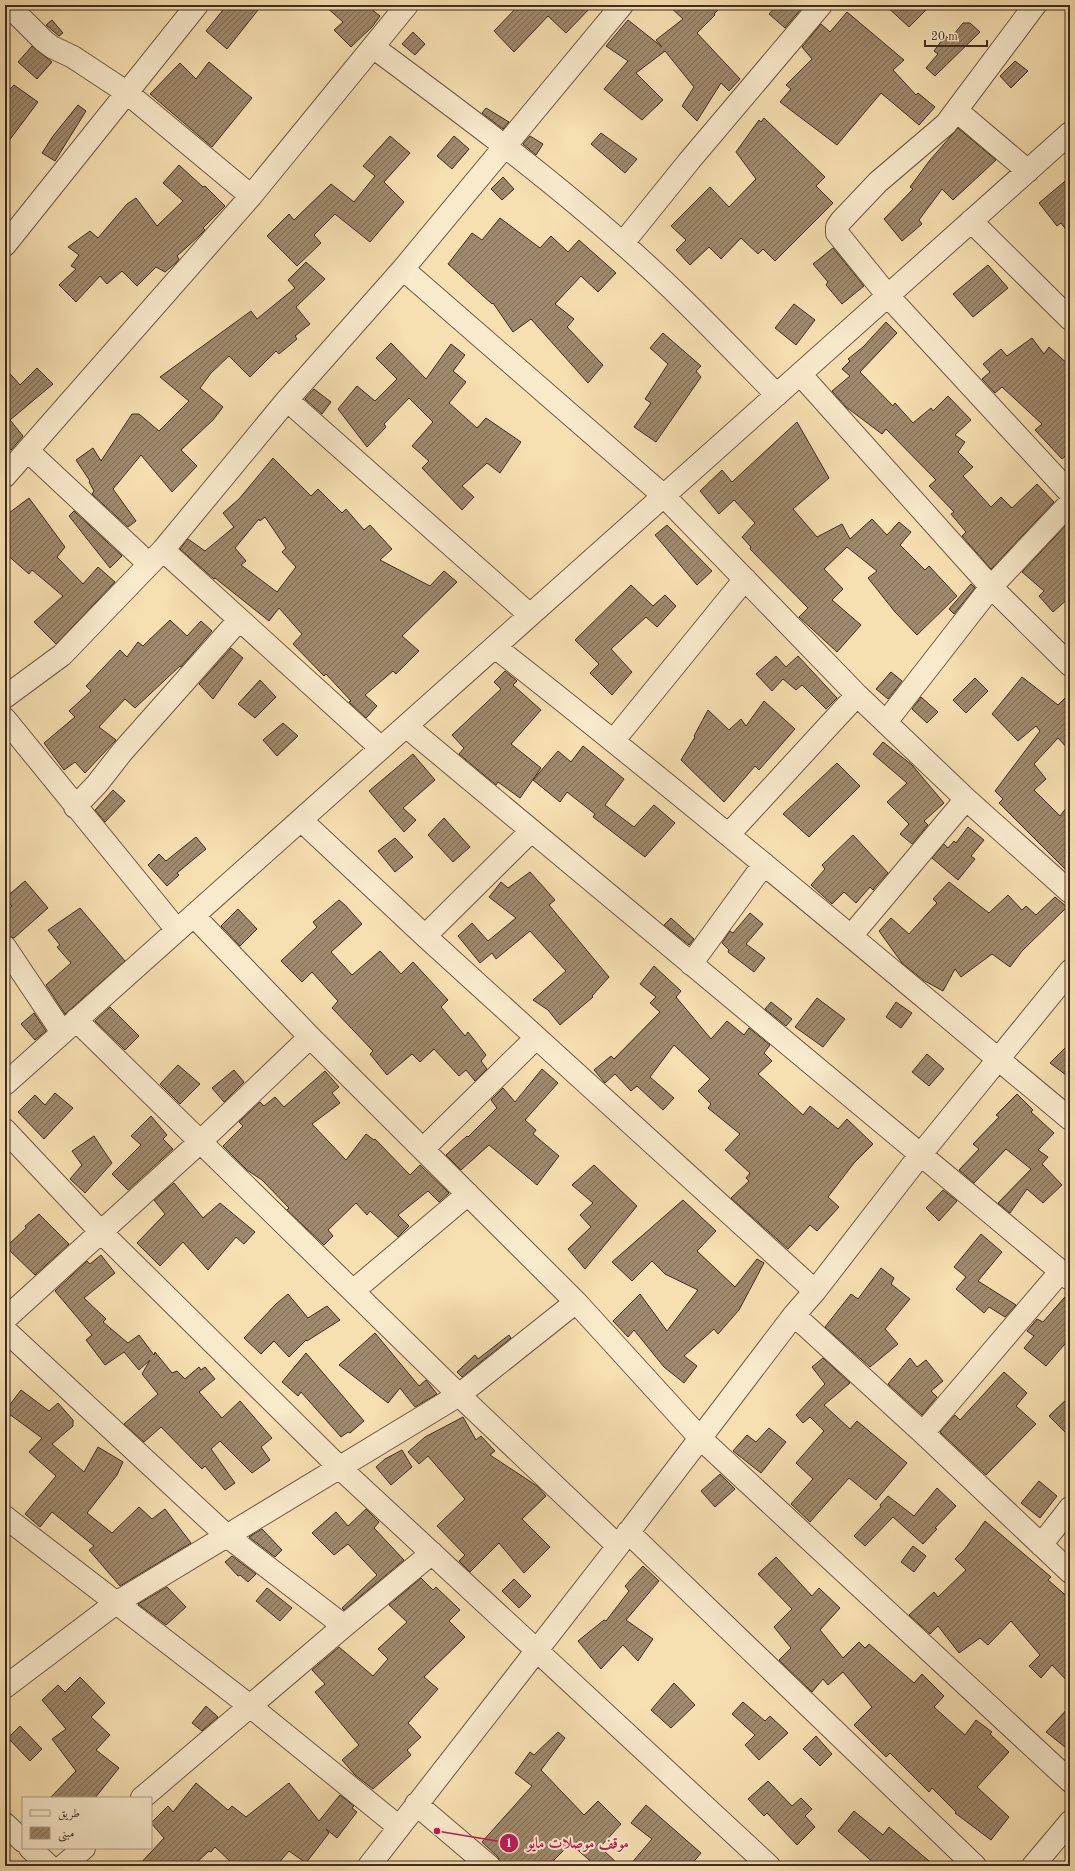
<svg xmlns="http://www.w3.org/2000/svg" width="1075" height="1871" font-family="'Old Standard TT',Amiri,serif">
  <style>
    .building { fill: url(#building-hatch); stroke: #412c21; fill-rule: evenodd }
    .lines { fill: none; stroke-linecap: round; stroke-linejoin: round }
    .minor-casing { stroke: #6e5945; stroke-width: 24 }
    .minor { stroke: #f9eacc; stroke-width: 22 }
    .leader { fill: none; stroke: #c2185b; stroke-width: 1.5 }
    .callout-dot { fill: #c2185b; stroke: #f9eacc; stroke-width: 1.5 }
    .mark-label { font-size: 12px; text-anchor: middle; font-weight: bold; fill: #fff }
    .callout-label { font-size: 15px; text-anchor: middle; font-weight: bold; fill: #c2185b; stroke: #f9eacc; stroke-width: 4; stroke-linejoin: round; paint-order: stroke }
  </style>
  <defs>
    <pattern id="building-hatch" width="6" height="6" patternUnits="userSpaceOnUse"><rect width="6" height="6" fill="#9f896c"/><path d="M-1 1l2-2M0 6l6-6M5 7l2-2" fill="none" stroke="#837058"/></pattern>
  </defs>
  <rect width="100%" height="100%" fill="#f6dfb1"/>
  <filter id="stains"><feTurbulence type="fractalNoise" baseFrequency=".005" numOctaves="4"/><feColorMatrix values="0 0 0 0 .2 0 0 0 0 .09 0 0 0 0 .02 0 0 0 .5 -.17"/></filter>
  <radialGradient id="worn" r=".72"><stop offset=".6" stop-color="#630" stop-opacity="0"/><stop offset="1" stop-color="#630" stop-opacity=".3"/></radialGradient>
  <path class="building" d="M227 5H262L227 49 206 31Z
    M324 5H366L380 16 372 27 351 47 334 30 343 22Z
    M519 5H593L566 33 548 16 514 52 494 31Z
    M668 5H723L714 14 715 15 697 33 740 79 729 91 721 83 697 121 682 106 694 87 665 51 636 73 663 100 642 120 604 89 628 61 606 46 628 20 662 47 656 40 683 19Z
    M777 5H800L802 8 785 28 769 14Z
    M885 5H931L909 27Z
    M847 12 904 60 893 70 916 95 918 93 935 107 919 125 881 93 837 145 780 102 791 89 786 85 812 59 802 47 821 24 830 32Z
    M52 20 63 33 59 36 46 25Z
    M963 23H970L980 32 935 76 926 68 938 54 934 51 945 36 950 39Z
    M413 32 425 44 415 55 402 44Z
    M32 46 52 62 37 79 18 62Z
    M1015 61 1028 71 1011 88 1000 76Z
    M209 62 252 98 212 147 150 94 180 63 196 79Z
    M14 85 38 102 5 146V94Z
    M78 105 86 111 55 161 42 153 53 136Z
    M486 108 509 122 503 129 482 113Z
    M764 118 825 177 816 186 833 203 775 261 763 249 758 254 741 238 721 259 709 247 690 265 676 250 686 240 671 226 710 187 729 207 756 179 736 152 759 120 761 122Z
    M958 128 996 160 953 200 942 189 919 220 922 224 902 241 884 219 913 189 910 187 930 160Z
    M601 133 637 159 625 173 591 144Z
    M390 136 410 153 384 182 404 202 370 242 335 214 314 235 321 243 297 266 267 236 289 214 294 220 331 184 354 202 375 176 363 166Z
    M454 136 469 149 452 169 437 156Z
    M530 136 543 144 536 155 523 144Z
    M179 165 203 187 205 186 225 206 203 228 205 230 199 236 177 256 179 259 177 262 165 272 156 267 137 286 122 271 107 284 100 276 76 302 59 285 76 269 71 266 79 255 68 247 90 231 98 238 127 204 136 198 157 226 183 201 163 183Z
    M503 177 514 189 502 200 491 189Z
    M1070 177V235L1061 223 1057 226 1039 203Z
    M500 218 540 248 551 236 568 252 579 240 616 273 598 292 581 276 555 304 574 319 567 327 603 365 588 383 531 319 513 332 493 303 492 304 448 264 472 233 482 240Z
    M833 248 864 286 842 304 826 285 828 282 813 264Z
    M306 262 325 279 296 307 310 324 295 336 297 339 279 354 276 351 250 377 229 356 211 373 200 388 223 407 213 420 181 450 197 466 172 492 141 455 113 489 136 521 128 527 92 494 94 491 89 482 90 481 76 460 93 448 101 461 132 414H139L159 431 189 401 160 377 251 311 257 319 295 288 288 280Z
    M988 265 1008 288 973 317 953 294Z
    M794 304 815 320 796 345 775 328Z
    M886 322 897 333 860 372 893 406 895 403 913 423 931 408 933 411 948 396 971 420 955 435 965 442 958 452 973 467 963 476 991 507 1001 497 1012 508 1037 484 1054 502 991 569 962 536 966 532 951 514 954 512 929 486 936 480 886 429 882 434 846 407 832 391 850 376 842 369 850 361 848 359 863 347Z
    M663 333 701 366 696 371 701 377 656 442 634 427 651 403 645 399 668 364 650 348Z
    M1032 338 1044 354 1049 347 1070 366V452L1062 459 1035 430 1042 424 1002 387 995 393 982 379 990 372 983 364 1001 349 1007 356Z
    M391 343 426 379 451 344 465 355 453 371 466 382 449 403 477 428 486 418 521 442 500 473 487 463 462 486 474 497 462 510 422 468 429 461 412 446 433 422 409 398 384 424 386 427 367 447 338 409 357 386 375 401 397 379 376 358Z
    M5 368 20 385 37 368 53 384 10 420 23 436 11 450 5 445Z
    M314 389 331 402 322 414 305 399Z
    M797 422 829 478 793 509 817 537 842 524 850 539 872 519 887 535 899 522 911 532 900 545 925 570 929 566 957 596 917 635 895 612 868 578 877 571 847 547 824 569 843 589 832 600 861 625 837 652 799 617 808 608 750 549 751 547 742 537 755 523 734 500 719 514 700 491 722 470 732 482Z
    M273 458 311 496 318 489 342 513 346 509 364 530 370 525 392 549 380 560 430 586 444 571 457 582 402 636 419 651 396 674 393 671 365 695 377 706 366 718 349 702 351 701 326 674 324 676 293 644 302 634 279 608 269 621 215 578 214 579 180 549 188 539 205 551 234 527 223 513 239 499ZM265 517 286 548 282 552 296 567 277 592 241 565 246 561 235 548 259 519 260 521Z
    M29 498 65 547 57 557 83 584 98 567 115 582 56 644 34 622 63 596 32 570 29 574 5 553V516Z
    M74 511 122 556 110 568 69 516Z
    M1070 521V597L1053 612 1039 596 1044 591 1022 572Z
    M667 525 712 571 697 585 655 535Z
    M971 584 975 588 954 614 949 609Z
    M631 585 653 606 665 595 676 606 657 627 646 617 611 649 632 672 612 695 590 673 599 664 575 640Z
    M170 620 187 636 201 621 212 631 181 667 180 666 135 708 125 699 99 727 116 740 85 773 75 762 64 770 44 743 75 717 69 711 91 691 86 686 120 650 127 657 138 642 143 646Z
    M231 648 243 658 213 699 199 684Z
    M776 656 786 667 798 656 837 698 826 709 802 685 796 690 783 679 772 691 756 674Z
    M505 671 517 681 513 685 541 710 511 744 541 768 520 798 498 782 496 785 459 754 464 748 452 735 501 689 494 682Z
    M891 672 902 681 888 699 876 689Z
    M1022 677 1058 705 1070 693V751L1058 738 1034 764 1046 779 1034 790 1060 816 1070 803V874L999 803 1003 799 995 791 1040 731 1036 726 1018 741 992 714Z
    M975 678 988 691 966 713 953 700Z
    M260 680 276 697 255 718 238 704Z
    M921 697 938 712 927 723 912 709Z
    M764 701 795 729 759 770 755 766 724 802 681 760 695 737 694 736 708 710 729 730 741 719 746 726Z
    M283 723 298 736 277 756 263 740Z
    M883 742 912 765 944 803 924 821 928 825 912 844 900 834 909 824 887 802 907 783 873 754Z
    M583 746 624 779 605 805 634 827 654 805 675 823 645 857 593 817 595 814 567 792 560 802 533 780 558 751 571 762Z
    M413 754 435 780 403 808 416 820 404 832 369 791Z
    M837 763 860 786 809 837 783 814Z
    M113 790 125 801 105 822 95 810Z
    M444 818 470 847 453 862 428 835Z
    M968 827 984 840 971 856 975 859 958 880 932 858 944 844 948 848 954 841 956 843Z
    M853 835 888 873 876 886 873 890 870 887 856 903 844 892 832 904 811 885 825 869 822 865Z
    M196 837 206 849 177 873 179 875 167 886 148 865 159 854 166 861Z
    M395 838 413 857 395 872 378 851Z
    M530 872 555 900 549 905 609 977 592 996 593 997 560 1025 548 1010 533 1000 566 971 530 931 496 959 492 953 480 963 458 936 472 923 488 941 516 918 489 897 501 882 508 888Z
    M25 881 48 908 14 938 5 935V912L12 906 5 898Z
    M949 882 989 913 1008 895 1022 910 1026 906 1036 915 1055 897 1067 907 1022 951 1010 967 992 954 961 977 955 969 943 991 923 980 902 963 879 931 891 918 909 934 937 903 933 899Z
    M339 900 345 905 362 924 331 952 352 975 380 951 401 974 413 962 448 1000 441 1007 465 1036 468 1032 486 1055 481 1061 487 1069 475 1081 466 1070 459 1076 434 1049 420 1062 412 1054 387 1075 370 1054 373 1051 332 1008 338 1001 312 972 302 982 281 961 317 927 313 922Z
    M80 908 125 961 65 1014 46 985 71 963 57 947 60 945 48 930Z
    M238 909 257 929 240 946 221 926Z
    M750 913 763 924 746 944 765 958 754 972 728 952 729 950 722 943 730 931 733 933Z
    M671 918 694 939 689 945 664 925Z
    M654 966 681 991 676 997 711 1039 727 1021 744 1035 749 1028 770 1045 764 1053 772 1061 758 1074 803 1115 810 1106 838 1129 847 1119 873 1144 854 1163 828 1197 839 1207 817 1231 810 1225 788 1249 731 1198 749 1181 746 1178 750 1173 725 1150 740 1134 708 1108 711 1104 698 1091 710 1079 674 1045 650 1077 674 1098 663 1110 637 1086 631 1091 615 1074 605 1083 594 1070 611 1056 614 1059 660 1012 650 1003 656 997 640 984Z
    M817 998 845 1019 823 1047 795 1027Z
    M771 1002 792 1019 786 1026 765 1009Z
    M896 1002 912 1013 901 1028 886 1017Z
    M110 1007 139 1036 125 1050 95 1021Z
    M34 1013 46 1031 35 1040 21 1024Z
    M1070 1043V1078L1050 1063Z
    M927 1054 944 1069 929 1086 912 1072Z
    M178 1065 200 1084 180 1104 160 1084Z
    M542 1069 558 1083 525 1120 536 1130 533 1134 559 1156 537 1185 489 1145 461 1170 446 1155 467 1136 468 1137 497 1108 491 1100 503 1088 515 1102Z
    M234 1070 244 1082 224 1102 212 1088Z
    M325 1071 339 1087 332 1093 340 1103 312 1124 346 1160 366 1134 374 1140 375 1139 410 1175 420 1165 449 1193 439 1202 428 1191 398 1215 409 1226 398 1237 370 1211 367 1215 356 1203 328 1230 333 1236 324 1245 287 1210 289 1208 262 1180 247 1170 223 1146 243 1126 239 1122 260 1102 264 1106 275 1097 284 1107Z
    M55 1093 73 1108 44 1139 18 1112 35 1095 45 1105Z
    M1017 1094 1033 1110 1031 1112 1054 1133 1038 1150 1048 1157 1042 1164 1062 1185 1043 1203 1027 1189 1010 1213 998 1203 1031 1169 1006 1149 974 1183 959 1170 979 1149 973 1144 999 1117 996 1115Z
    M151 1116 167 1135 163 1139 173 1149 128 1190 112 1174 141 1145 131 1136Z
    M94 1136 112 1163 85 1193 70 1179 82 1165 72 1151Z
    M594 1165 637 1206 585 1269 568 1249 591 1227 580 1215 593 1203 572 1185Z
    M174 1183 203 1218 220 1203 255 1232 244 1244 236 1237 208 1270 183 1242 160 1266 137 1243 165 1214 154 1200Z
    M943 1190 957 1201 939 1221 926 1208Z
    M683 1200 716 1231 697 1251 735 1287 757 1259 764 1263 739 1310 718 1334 714 1329 684 1356 697 1366 684 1383 664 1367 634 1330 628 1337 613 1321 640 1294 667 1331 698 1290 665 1274 652 1261 632 1281 612 1262Z
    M39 1214 69 1244 35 1275 6 1247 26 1228 25 1226Z
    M981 1234 1002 1252 978 1281 1016 1305 1005 1317 989 1307 984 1313 956 1289 966 1277 954 1267Z
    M101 1255 115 1273 84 1298 106 1319 103 1322 128 1343 139 1335 154 1355 155 1352 172 1373 177 1371 185 1379 199 1367 201 1370 205 1367 215 1379 199 1392 222 1418 240 1401 272 1438 261 1447 270 1460 252 1473 220 1441 211 1449 235 1483 225 1490 205 1466 202 1469 161 1427 144 1442 124 1424 158 1394 142 1374 150 1360 139 1370 124 1352 105 1365 86 1340 92 1335 55 1291 87 1261 90 1264Z
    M881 1268 894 1278 891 1284 910 1299 885 1329 898 1344 870 1367 825 1327 851 1294 858 1299Z
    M1070 1291V1338L1046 1366 1024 1348 1034 1336 1027 1331 1037 1319 1043 1322Z
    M288 1294 308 1318 327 1306 340 1320 307 1341 306 1340 289 1357 274 1341 261 1354 244 1338 276 1304Z
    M375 1333 419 1386 426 1380 437 1394 415 1407 400 1388 388 1403 339 1365Z
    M509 1335 511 1338 462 1377 457 1372 475 1355 478 1359Z
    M306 1353 364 1421 350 1433 348 1432 341 1437 301 1392 298 1396 282 1382Z
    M823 1358 850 1383 824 1405 850 1429 857 1421 907 1463 876 1500 849 1478 810 1522 791 1504 813 1479 796 1463 824 1431 810 1417 803 1423 796 1415 825 1384 812 1367Z
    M910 1358 917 1367 926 1360 943 1381 931 1391 937 1397 922 1415 888 1384Z
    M1004 1372 1027 1393 1016 1406 1036 1424 986 1475 940 1432 955 1415 960 1420Z
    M21 1390 49 1411 58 1403 73 1420V1426L52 1444 84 1472 98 1447 123 1462 117 1475 87 1513 112 1533 139 1507 152 1519 165 1509 191 1543 120 1586 89 1550 94 1546 52 1512 40 1527 25 1514 56 1476 29 1452 42 1438 5 1411Z
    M1070 1396V1437L1049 1416Z
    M463 1417 476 1440 481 1436 495 1451 490 1455 537 1486 546 1496 522 1519 550 1547 524 1573 499 1543 470 1572 459 1561 465 1555 437 1526 465 1499 428 1456 419 1464 408 1452 425 1437Z
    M769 1428 786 1442 761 1473 733 1451 747 1435 756 1442Z
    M402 1450 412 1467 391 1485 376 1467 385 1459Z
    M720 1474 735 1489 715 1507 701 1491Z
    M1039 1481 1057 1496 1040 1518 1021 1503Z
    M937 1488 956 1506 935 1528 937 1529 923 1544 893 1517 865 1546 854 1536 881 1507 880 1505 888 1496 914 1516Z
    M366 1509 379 1522 374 1528 404 1560 344 1610 342 1608 377 1575 348 1544 334 1555 312 1533 336 1512 348 1526Z
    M985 1521 1051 1577 1048 1580 1070 1599V1684L1052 1665 1041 1678 1029 1666 1040 1655 1011 1621 988 1645 980 1638 959 1653 938 1626 930 1634 909 1615 934 1592 938 1597 966 1570 955 1559 965 1549Z
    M262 1529 282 1550 275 1557 249 1537Z
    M913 1546 926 1556 914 1572 901 1562Z
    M232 1556 256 1574 248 1582 240 1575 238 1576 225 1562Z
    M776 1557 812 1596 819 1588 840 1608 820 1630 843 1658 859 1642 865 1648 869 1644 914 1683 922 1674 944 1696 934 1707 965 1735 976 1720 992 1732 990 1734 1009 1752 977 1787 1009 1817 991 1840 955 1813 956 1812 932 1788 929 1792 890 1753 886 1757 854 1725 872 1707 843 1672 828 1685 823 1679 812 1692 779 1660 791 1648 774 1627 792 1609 758 1574Z
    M643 1566 659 1581 626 1620 653 1639 638 1661 623 1645 601 1669 578 1641 604 1620 606 1621 629 1591 625 1586Z
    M421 1578 433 1590 436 1587 460 1610 449 1621 465 1637 424 1677 438 1689 408 1723 421 1737 407 1750 411 1755 373 1789 355 1775 342 1760 359 1745 315 1692 325 1684 312 1670 339 1647 373 1676 388 1659 378 1649 407 1622 389 1605Z
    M514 1579 531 1596 519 1608 502 1591Z
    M167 1587 186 1607 166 1625 138 1604Z
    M267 1588 292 1608 280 1621 256 1601Z
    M80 1677 105 1703 91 1717 110 1735 96 1750 119 1768 95 1798H50L76 1771 52 1739 66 1729 42 1700 58 1685 65 1692Z
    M674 1683 695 1705 671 1728 651 1710Z
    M743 1702 765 1721 770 1716 788 1733 759 1760 745 1745 755 1735 732 1714Z
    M206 1706 218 1717 202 1731 192 1723Z
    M1070 1706V1751L1046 1732Z
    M20 1726 42 1749 30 1761 8 1738Z
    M558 1732 565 1738 541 1770 584 1815 598 1801 621 1824 600 1847 620 1866H596L572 1845 570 1847 568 1846 548 1866H501L498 1857 482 1842 532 1786 515 1773 530 1752 534 1755Z
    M816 1736 832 1754 820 1766 803 1749Z
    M768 1781 792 1806 801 1798 812 1809 805 1816 815 1827 797 1845 767 1813 764 1816 748 1799Z
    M196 1783 228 1810 232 1806 246 1817 289 1783 319 1821 340 1795 354 1806 352 1808 357 1812 337 1838 326 1829 329 1833 306 1863 289 1851 276 1866H235L215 1847 211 1852 209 1851 193 1866H138L164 1838 151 1823 168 1806 173 1812Z
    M646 1805 701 1853 690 1866H629L652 1839 631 1823Z
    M854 1811 883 1835 889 1827 935 1866H877L838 1831Z"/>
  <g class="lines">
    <g class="minor-casing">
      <path id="minor" d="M8 5 44 41 52 47 73 57 126 92 251 196
        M1035 5 946 124 878 182 841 221 837 227V233L888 296 1070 493
        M373 47C458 110 543 173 622 243 676 290 727 344 777 395
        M957 111 1028 171
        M971 221 1070 319
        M623 243 690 160 821 5
        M5 245 197 5
        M403 269 664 496 857 695 966 799 1070 892
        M800 374 991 587 1070 665
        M287 400 530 615
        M28 451 149 564
        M5 476 251 196 407 5
        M163 550 381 748
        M495 647C690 800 879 960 1070 1119
        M5 697 62 655 163 550 287 400 403 269 622 5
        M5 719 177 930
        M886 722 991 587 1070 503
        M406 726 1070 1279
        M614 740 745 579
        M75 807 97 784 122 752 239 620
        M301 820 425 936 815 1291
        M729 834 857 695
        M194 916 310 1037 576 1302 700 1438 1070 1781
        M425 936 531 831
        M851 936 966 799
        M5 947 62 1032
        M691 964 764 864
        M76 1020 459 1395 618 1546
        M5 1084 1070 133
        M5 1130 101 1232 340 1468 769 1866
        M423 1149 536 1038
        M353 1291 468 1194
        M794 1315 923 1433 1070 1572
        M5 1319 200 1142 310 1037
        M5 1330 227 1536 344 1626
        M923 1433 1061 1271
        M5 1517 250 1706 399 1827
        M628 1532 975 1866
        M1041 1545 1070 1508
        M5 1687 116 1603 459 1395 576 1302
        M142 1798 344 1626 432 1553
        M416 1804 489 1866
        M5 1824 23 1841
        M30 1848 49 1866
        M63 1866 84 1848
        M369 1866 618 1546 794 1315 815 1291 921 1154 1070 971
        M1033 1866 1070 1822"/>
    </g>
    <use href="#minor" class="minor"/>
  </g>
  <path class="leader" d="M437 1831L509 1843"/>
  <g class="callout-dot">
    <circle cx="437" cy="1831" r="4"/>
    <circle cx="509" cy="1843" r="10"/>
  </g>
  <g class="mark-label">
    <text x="509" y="1847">1</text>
  </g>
  <g class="callout-label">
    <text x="578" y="1848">موقف موصلات مايو</text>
  </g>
  <rect width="1075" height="1871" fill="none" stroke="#f6dfb1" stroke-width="20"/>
  <rect x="6" y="6" width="1063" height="1859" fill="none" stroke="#412c21" stroke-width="2"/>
  <rect x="10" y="10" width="1055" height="1851" fill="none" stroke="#412c21"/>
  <rect x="22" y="1797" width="130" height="52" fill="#f9eacc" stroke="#af9e88"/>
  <rect x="30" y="1810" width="20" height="6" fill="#f9eacc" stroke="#af9e88"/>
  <text x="58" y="1817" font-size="12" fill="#412c21">طريق</text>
  <rect x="30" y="1827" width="20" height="12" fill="url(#building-hatch)" stroke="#af9e88"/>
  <text x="58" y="1837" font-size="12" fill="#412c21">مبنى</text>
  <path d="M925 40v6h62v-6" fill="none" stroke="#412c21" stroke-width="2"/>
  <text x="931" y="40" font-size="12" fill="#412c21" stroke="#f9eacc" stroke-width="3" paint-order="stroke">20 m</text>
  <rect width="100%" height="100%" filter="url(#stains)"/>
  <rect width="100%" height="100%" fill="url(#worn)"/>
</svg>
